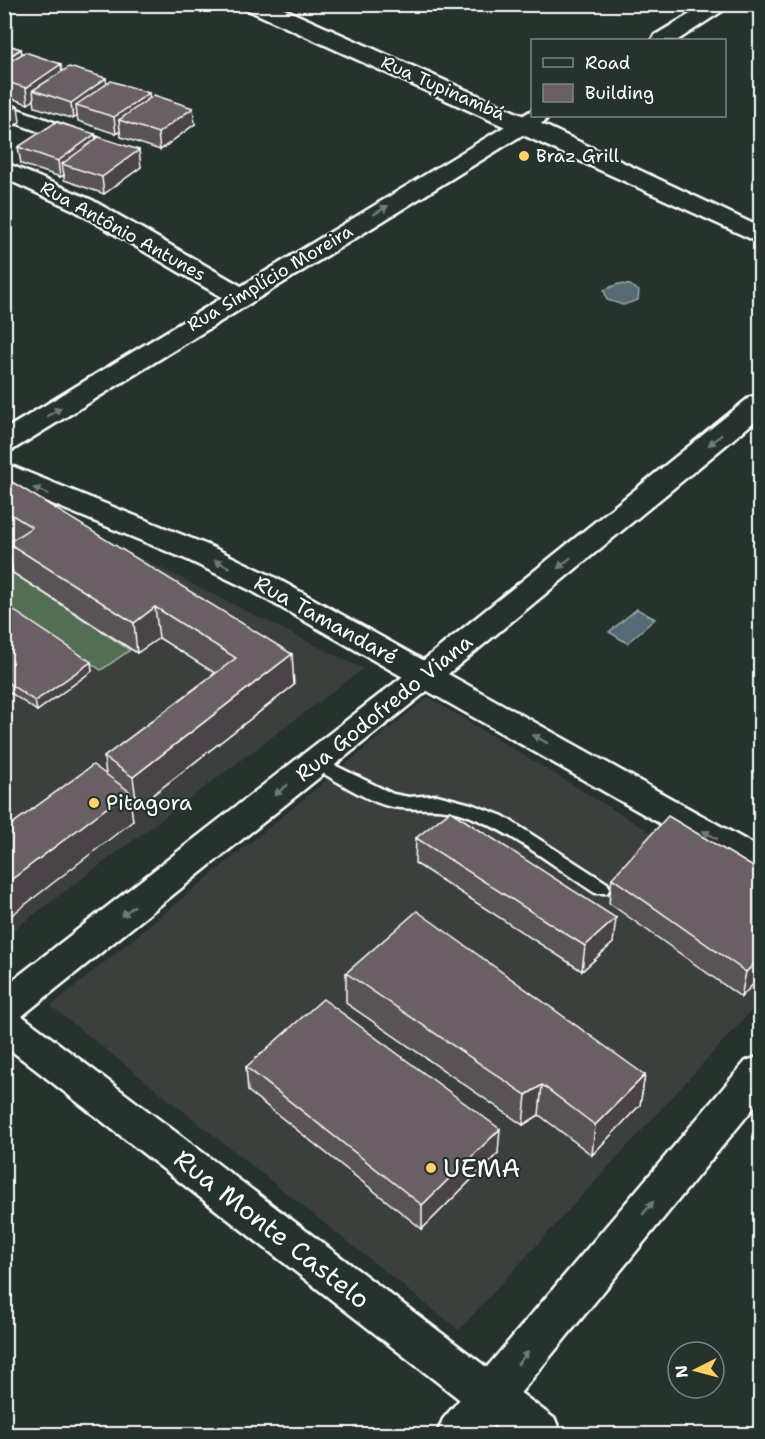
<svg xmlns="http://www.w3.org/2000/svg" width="765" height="1439" font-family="'Shantell Sans',sans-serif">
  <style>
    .built { fill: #3a403e }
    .green { fill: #536e55; stroke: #a9b6aa; stroke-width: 1.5 }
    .water { fill: #556b74; stroke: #99a6ac; stroke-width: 1.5 }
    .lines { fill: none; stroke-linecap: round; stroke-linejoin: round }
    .service-casing { stroke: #fff; stroke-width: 5 }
    .minor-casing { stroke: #fff; stroke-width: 5 }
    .tertiary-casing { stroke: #fff; stroke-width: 5 }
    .service { fill: #26332d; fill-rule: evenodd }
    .minor { fill: #26332d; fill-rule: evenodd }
    .tertiary { fill: #26332d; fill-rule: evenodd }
    .wall { fill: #5a5257; stroke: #fff; stroke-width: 1.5 }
    .shaded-wall { fill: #4a4247; stroke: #fff; stroke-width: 1.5 }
    .building { fill: #695f65; stroke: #fff; stroke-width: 1.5 }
    .oneway { fill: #727a76 }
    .poi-dot { fill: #ffd166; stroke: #26332d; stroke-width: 2 }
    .labels { text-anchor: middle; stroke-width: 4.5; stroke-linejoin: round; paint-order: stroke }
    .far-street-label { font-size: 18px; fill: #fff; stroke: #26332d }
    .far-poi-label { font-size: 18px; fill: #fff; stroke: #26332d; text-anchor: start }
    .street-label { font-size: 21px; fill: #fff; stroke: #26332d }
    .poi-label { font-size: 21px; fill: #fff; stroke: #26332d; text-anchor: start }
    .near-poi-label { font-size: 26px; fill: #fff; stroke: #26332d; text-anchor: start }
    .near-street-label { font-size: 26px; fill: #fff; stroke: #26332d }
  </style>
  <rect width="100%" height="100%" fill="#26332d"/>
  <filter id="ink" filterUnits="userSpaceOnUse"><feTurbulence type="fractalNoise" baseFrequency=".0167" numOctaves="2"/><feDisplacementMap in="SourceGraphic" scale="12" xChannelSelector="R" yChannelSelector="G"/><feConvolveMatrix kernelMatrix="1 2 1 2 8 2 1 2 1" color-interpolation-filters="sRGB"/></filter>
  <g filter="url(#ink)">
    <path class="built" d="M5 491 363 669 5 936Z
      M428 697 760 899V1001L459 1330 51 1006Z"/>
    <path class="green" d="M4 567 130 650 101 670 5 606Z"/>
    <path class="water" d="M618 284 630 285 639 291 638 300 623 305 607 300 604 290Z
      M637 609 655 619 627 643 609 632Z"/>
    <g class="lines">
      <g class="service-casing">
        <path id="service" d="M316 756 393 794 409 797 437 795 471 804 503 816 607 883 610 888 607 893H595C552 865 509 829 460 813 436 805 412 812 388 806 364 800 333 778 310 766L308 762 310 758Z"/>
      </g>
      <g class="minor-casing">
        <path id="minor" d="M244 4H273L531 119 760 227V243L246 9Z
          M4 104 98 138 102 143 98 148 90 150 4 119Z
          M4 162 92 200 248 290 252 296 248 302 239 304 230 302 74 210 4 178Z
          M4 463 210 546 274 577 760 848V877L747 873 252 591 188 560 4 484Z
          M4 1008 17 1012 555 1419 561 1434H504L4 1045Z"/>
      </g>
      <g class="tertiary-casing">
        <path id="tertiary" d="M707 4H733L678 40H652L655 35Z
          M532 110V116H549L545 121 14 449 4 452V430Z
          M760 395V417L437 683 17 1020 4 1024V987L415 667 750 397Z
          M760 1056V1100L487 1434H437L443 1419 746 1061Z"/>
      </g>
      <use href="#service" class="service"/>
      <use href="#minor" class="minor"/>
      <use href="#tertiary" class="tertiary"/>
    </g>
    <path class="wall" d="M4 44 21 49 22 54 61 64 62 71 107 84 150 99 195 124 160 150 121 137 120 131 116 134 78 121 77 116 73 119 35 107 34 100 28 104 4 96Z
      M95 134 96 140 141 167 104 194 64 180V175L60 177 21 164 18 147Z
      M4 477 294 685 137 807 130 803 133 821 106 775 104 757 215 673 159 638 137 653 13 573 8 543 11 541 4 537Z
      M4 604 92 671 37 711 4 688Z
      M416 838 613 943 582 971 415 863Z
      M612 878 760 977 741 997 609 903Z
      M346 973 645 1075 640 1105 592 1155 539 1115 523 1125 346 1003Z
      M246 1067 498 1153 422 1229 248 1091Z"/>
    <path class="shaded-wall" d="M21 49 24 65 4 78V60Z
      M61 64 63 80 33 90 34 100 28 104 26 88Z
      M106 78 108 95 76 105 77 116 73 119 71 103Z
      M149 93 151 109 119 120 120 131 116 134 114 117Z
      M18 106 20 122 4 133V115Z
      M193 108 195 124 160 150 158 133Z
      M95 134 97 151 62 164 64 175 60 177 58 161Z
      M139 150 141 167 104 194 102 177Z
      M155 607 159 638 137 653 134 623Z
      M292 654 294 685 137 807 133 777Z
      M91 662 92 671 37 711 35 701Z
      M129 791 133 821 4 921V885Z
      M616 918 613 943 582 971 585 946Z
      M760 958V977L741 997 746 972Z
      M645 1075 640 1105 592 1155 595 1125Z
      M542 1085 539 1115 523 1125 526 1095Z
      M500 1129 498 1153 422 1229V1205Z"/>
    <path class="building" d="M4 44 21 49 4 60Z
      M25 52 61 64 26 88 4 81V65Z
      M69 67 106 78 71 103 33 90Z
      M111 81 149 93 114 117 76 105Z
      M154 95 193 108 158 133 119 120Z
      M4 102 18 106 4 115Z
      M56 122 95 134 58 161 18 147Z
      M99 137 139 150 102 177 62 164Z
      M4 477 292 654 133 777 104 757 236 658 155 607 134 623 8 543 32 527 4 510Z
      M4 604 91 662 35 701 4 680Z
      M93 765 129 791 4 885V830Z
      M450 811 616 918 585 946 416 838Z
      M668 816 760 871V958L746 972 612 878Z
      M417 911 645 1075 595 1125 542 1085 526 1095 346 973Z
      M323 999 500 1129 422 1205 246 1067Z"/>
    <defs><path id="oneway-solid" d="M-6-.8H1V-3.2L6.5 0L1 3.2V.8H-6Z" transform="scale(1.5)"/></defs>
    <g class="oneway">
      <use href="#oneway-solid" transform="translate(381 210) rotate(-31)"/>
      <use href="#oneway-solid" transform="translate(54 412) rotate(-32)"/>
      <use href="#oneway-solid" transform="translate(715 440) rotate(141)"/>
      <use href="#oneway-solid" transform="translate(41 491) rotate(-157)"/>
      <use href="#oneway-solid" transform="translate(564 563) rotate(141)"/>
      <use href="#oneway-solid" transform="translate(222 564) rotate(-154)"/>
      <use href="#oneway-solid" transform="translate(540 739) rotate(-151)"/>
      <use href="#oneway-solid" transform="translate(281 790) rotate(142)"/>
      <use href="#oneway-solid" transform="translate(710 835) rotate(-151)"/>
      <use href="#oneway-solid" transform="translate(128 911) rotate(142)"/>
      <use href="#oneway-solid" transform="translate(648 1208) rotate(-50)"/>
      <use href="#oneway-solid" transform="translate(523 1358) rotate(-50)"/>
    </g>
  </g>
  <g class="poi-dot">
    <circle cx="524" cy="156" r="6"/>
    <circle cx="94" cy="803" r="6"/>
    <circle cx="431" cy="1168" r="6"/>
  </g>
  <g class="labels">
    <g class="far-street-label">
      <text transform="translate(443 88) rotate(24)" y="6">Rua Tupinambá</text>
      <text transform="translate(123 231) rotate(29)" y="6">Rua Antônio Antunes</text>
      <text transform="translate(270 278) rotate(-31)" y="6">Rua Simplício Moreira</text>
    </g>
    <g class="far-poi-label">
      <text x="536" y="162">Braz Grill</text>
    </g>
    <g class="street-label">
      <text transform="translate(326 620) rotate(29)" y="7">Rua Tamandaré</text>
      <text transform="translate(384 708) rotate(-39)" y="7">Rua Godofredo Viana</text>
    </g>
    <g class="poi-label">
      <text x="106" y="810">Pitagora</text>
    </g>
    <g class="near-poi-label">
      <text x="443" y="1177">UEMA</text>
    </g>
    <g class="near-street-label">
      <text transform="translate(272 1229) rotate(38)" y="9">Rua Monte Castelo</text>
    </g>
  </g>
  <rect width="765" height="1439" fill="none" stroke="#26332d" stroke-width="24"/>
  <rect x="12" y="12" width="741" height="1415" fill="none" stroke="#fff" stroke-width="2" filter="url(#ink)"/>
  <rect x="531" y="39" width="195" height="78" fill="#26332d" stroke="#7d8581" stroke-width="1.5"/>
  <rect x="543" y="58" width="30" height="9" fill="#26332d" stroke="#7d8581" stroke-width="1.5"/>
  <text x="585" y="69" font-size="18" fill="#ffffff">Road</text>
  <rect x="543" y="84" width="30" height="18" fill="#695f65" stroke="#7d8581" stroke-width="1.5"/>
  <text x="585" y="99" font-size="18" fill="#ffffff">Building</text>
  <g transform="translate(696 1370) rotate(264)"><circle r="28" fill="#26332d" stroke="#7d8581" stroke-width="1.5"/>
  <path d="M0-4.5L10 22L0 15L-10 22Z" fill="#ffd166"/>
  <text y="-9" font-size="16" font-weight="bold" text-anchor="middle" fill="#ffffff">N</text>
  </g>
</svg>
